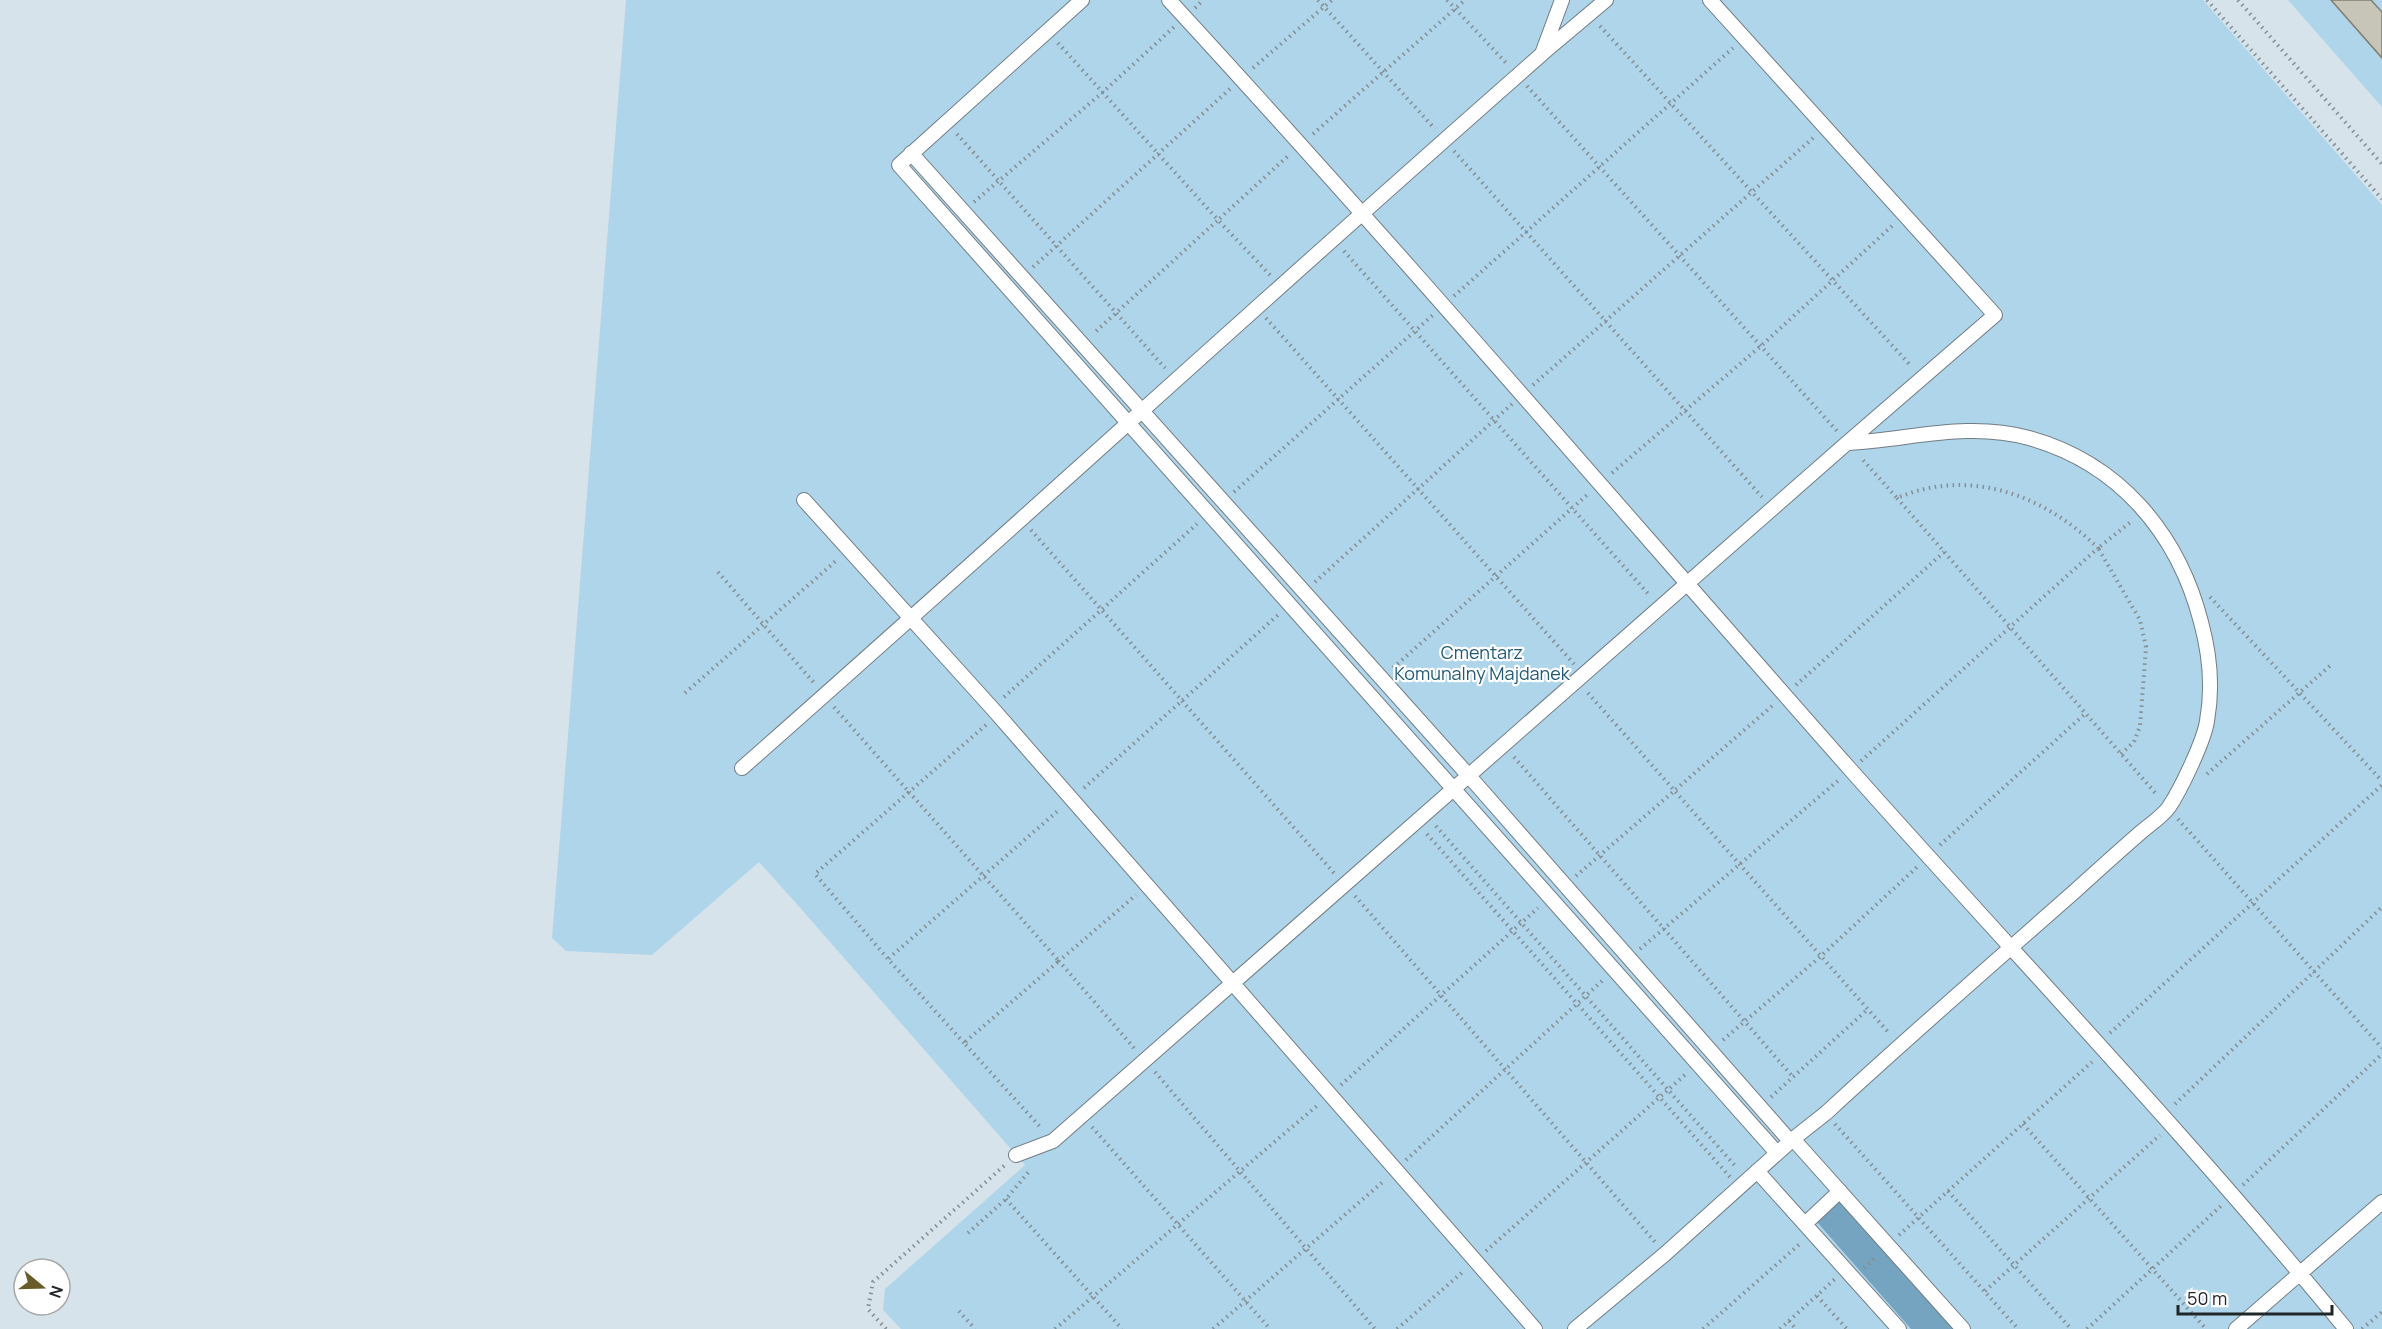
<svg xmlns="http://www.w3.org/2000/svg" width="2382" height="1329" font-family="Manrope,sans-serif">
  <style>
    .green { fill: #afd5eb }
    .forest { fill: #74a4bf }
    .building { fill: #c7c5b7; stroke: #817f73; stroke-width: 1.5 }
    .lines { fill: none; stroke-linecap: round; stroke-linejoin: round }
    .pedestrian-casing { stroke: #717d84; stroke-width: 16 }
    .path { stroke: #848e93; stroke-width: 4; stroke-dasharray: 1.5 4.5; stroke-linecap: butt }
    .pedestrian { stroke: #fff; stroke-width: 14 }
    .labels { text-anchor: middle; stroke-width: 4.5; stroke-linejoin: round; paint-order: stroke }
    .park-label { font-size: 18px; fill: #215b77; stroke: #fff }
  </style>
  <rect width="100%" height="100%" fill="#d6e3eb"/>
  <path class="green" d="M626 0H2203L2382 205V1329H901L883 1310 885 1289 1025 1165 795 902 759 862 652 955 566 951 552 938Z
    M2288 0H2382V107Z"/>
  <path class="forest" d="M1840 1200 1955 1329H1911L1817 1222Z"/>
  <path class="building" d="M2331 0H2371L2382 12V58Z"/>
  <g class="lines">
    <g class="pedestrian-casing">
      <path id="pedestrian" d="M1082 0 899 165 1777 1153
        M1169 0C1401 252 1623 512 1849 768 2015 955 2188 1136 2346 1329
        M1710 0 1995 315 1847 443
        M1543 53 1606 0
        M911 153 1469 776 1790 1141
        M804 500 992 708 1535 1329
        M742 768C1010 532 1273 290 1542 54L1562 0
        M1793 1139 1963 1329
        M1016 1155 1053 1141 1847 443C1910 440 1966 421 2029 438 2119 463 2178 533 2201 622 2210 655 2213 688 2207 721 2204 741 2181 789 2169 807 2162 817 2149 825 2140 833 2118 852 2096 872 2074 892 1991 965 1907 1038 1826 1113L1793 1139 1665 1254 1575 1329
        M1757 1171 1899 1329
        M1806 1223 1840 1191
        M2236 1329 2382 1202"/>
    </g>
    <path class="path" d="M1318 0 1435 129
      M1447 0 1508 65
      M2207 0 2382 199
      M2238 0 2382 164
      M1195 8 1203 0
      M1600 26 1911 366
      M1058 43 1218 220 1094 333
      M1253 68 1332 0
      M1527 86 1837 431
      M957 134 1165 368
      M1313 134 1465 0
      M1454 151 1762 497
      M974 202 1103 92 1174 27
      M1344 251 1650 596
      M1033 267 1230 89
      M1270 275 1218 220 1289 155
      M1454 296 1733 48
      M1266 318 1574 664
      M1533 385 1813 138
      M1612 473 1762 345 1892 226
      M1234 492 1433 315
      M1897 498 2157 795
      M1031 530 1334 873
      M718 572 814 683
      M1315 582 1512 404
      M2210 597 2382 781
      M1393 668 1588 494
      M1796 685 1944 552
      M685 693 837 560
      M1588 693 1889 1033
      M1004 697 1197 524
      M834 707 909 792 815 874 888 959
      M986 725 909 792 1059 961 964 1043 1042 1129
      M2121 754 2134 742 2140 726 2146 647 2140 620 2098 548 2133 520
      M1514 757 1793 1077
      M1861 761 2098 548C2044 495 1970 467 1897 498L1862 459
      M2207 774 2332 664
      M1084 788 1278 615
      M2178 819 2382 1048
      M1436 826 1737 1168
      M1427 834 1730 1177
      M1940 845 2086 713
      M1576 876 1772 706
      M1355 896 1655 1242
      M1640 949 1840 779
      M2110 1033 2382 785
      M1723 1040 1821 956 1917 867
      M964 1043 888 959 1060 809
      M1134 1048 1059 961 1136 895
      M1155 1072 1375 1329
      M1341 1085 1538 908
      M1771 1097 1868 1009
      M2175 1104 2382 907
      M1835 1124 2018 1329
      M2023 1124 2206 1329
      M1092 1127 1270 1329
      M1406 1160 1602 981
      M2243 1185 2382 1054
      M1948 1191 2071 1329
      M1006 1199 1122 1329
      M968 1233 1006 1199 1031 1169
      M1899 1235 2092 1062
      M1486 1251 1687 1073
      M1864 1268 1876 1257
      M1985 1291 2160 1135
      M1817 1296 1847 1329
      M959 1311 975 1329
      M1789 1321 1796 1329
      M886 1329 868 1309 873 1282 1005 1165
      M1055 1329 1319 1104
      M1213 1329 1385 1180
      M1397 1329 1465 1270
      M1703 1329 1802 1242
      M1780 1329 1835 1279
      M2087 1329 2222 1205
      M2362 1329 2382 1312"/>
    <use href="#pedestrian" class="pedestrian"/>
  </g>
  <g class="labels">
    <g class="park-label">
      <text x="1482" y="659">Cmentarz<tspan x="1482" dy="21">Komunalny Majdanek</tspan></text>
    </g>
  </g>
  <g transform="translate(42 1287) rotate(109)"><circle r="28" fill="#ffffff" stroke="#a6a8a9" stroke-width="1.5"/>
  <path d="M0-4.5L10 22L0 15L-10 22Z" fill="#685d2a"/>
  <text y="-9" font-size="16" font-weight="bold" text-anchor="middle" fill="#212629">N</text>
  </g>
  <path d="M2178 1305v9h154v-9" fill="none" stroke="#212629" stroke-width="3"/>
  <text x="2187" y="1305" font-size="18" fill="#212629" stroke="#ffffff" stroke-width="4.5" paint-order="stroke">50 m</text>
</svg>
